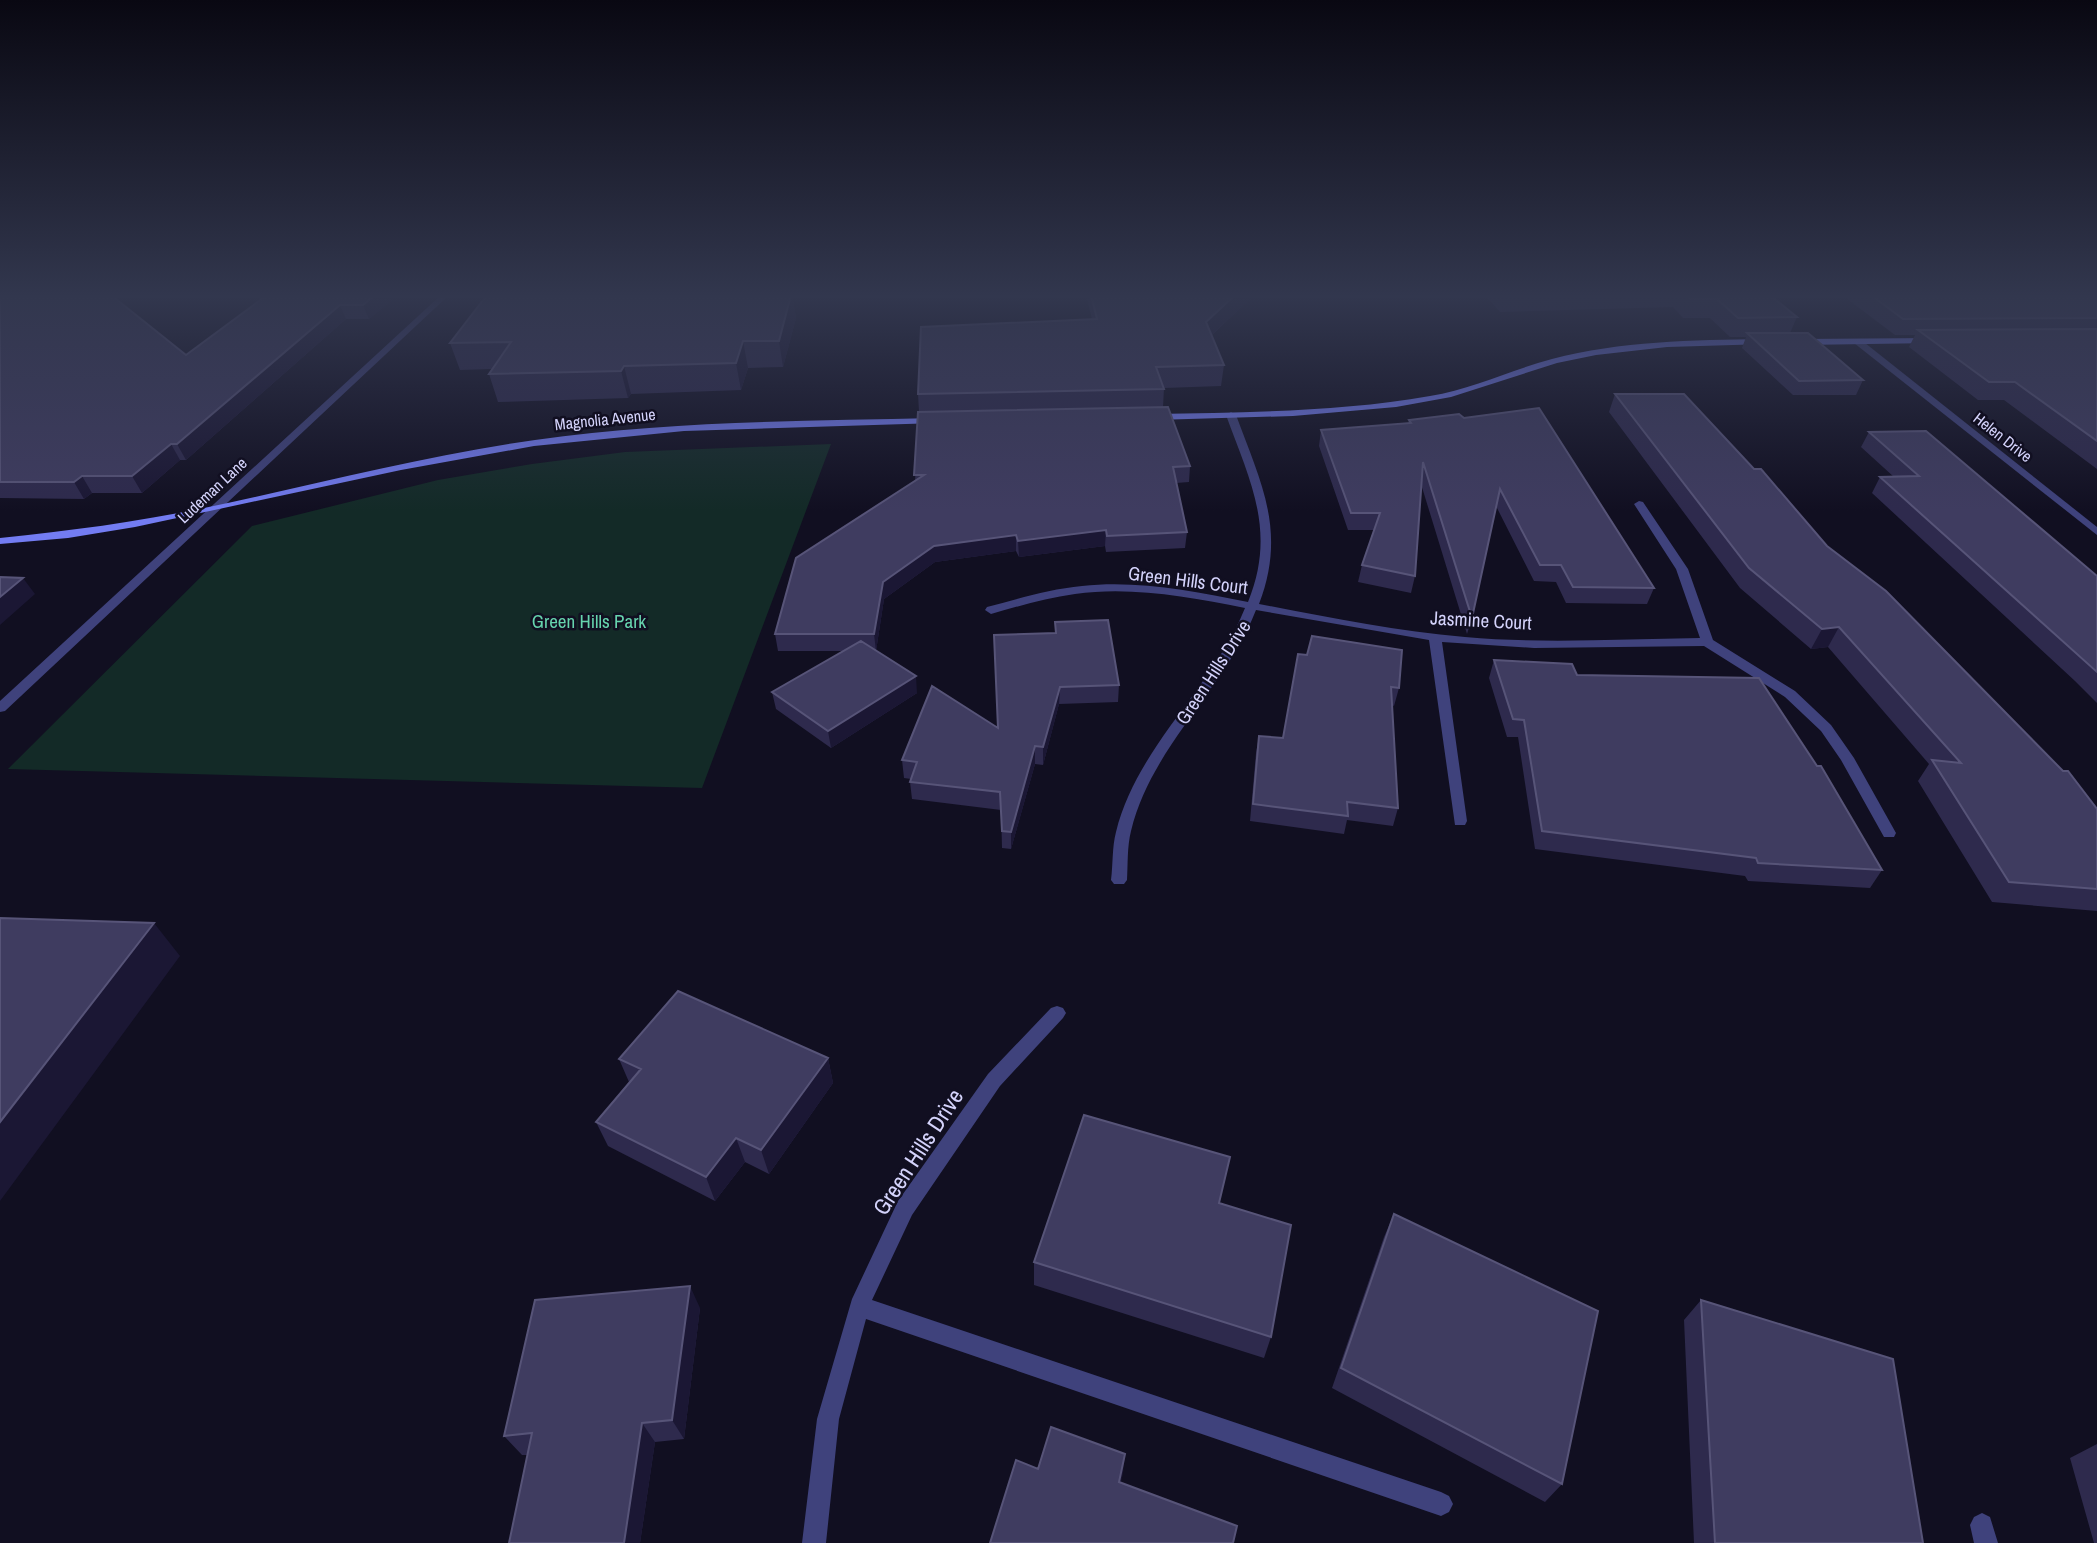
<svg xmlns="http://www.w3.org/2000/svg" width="2097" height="1543" font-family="'Archivo Narrow',sans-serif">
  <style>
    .green { fill: #132a27 }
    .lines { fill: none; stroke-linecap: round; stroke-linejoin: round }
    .minor { fill: #3f427c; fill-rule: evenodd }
    .tertiary { fill: #3f427c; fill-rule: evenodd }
    .secondary { fill: #737cf2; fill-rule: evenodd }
    .wall { fill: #2e2a4d }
    .shaded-wall { fill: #1b1734 }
    .building { fill: #3f3c60; stroke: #575478; stroke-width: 2 }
    .labels { text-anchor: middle; stroke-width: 5; stroke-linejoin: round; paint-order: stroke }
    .far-street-label { font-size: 16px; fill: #d4d3fb; stroke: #110f21 }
    .street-label { font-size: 19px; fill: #d4d3fb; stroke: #110f21 }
    .park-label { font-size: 19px; fill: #66d4ae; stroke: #110f21 }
    .near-street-label { font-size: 23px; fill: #d4d3fb; stroke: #110f21 }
  </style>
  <rect width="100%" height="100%" fill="#110f21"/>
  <path class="green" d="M831 444 702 788 8 769 252 526 438 480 532 464 625 452Z"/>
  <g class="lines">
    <path class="minor" d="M441 295H449L5 711 0 712V701Z
      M1231 412 1236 415C1261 483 1287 531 1259 604 1327 617 1395 631 1465 637 1543 644 1621 639 1700 638L1676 569 1634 504 1639 501 1643 502 1688 569 1713 640 1795 691 1831 725 1854 758 1896 833 1894 837H1884L1841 760 1821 731 1785 697 1704 646 1534 648 1442 642 1467 821 1465 825H1455L1429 640 1256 610C1225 689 1151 747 1131 831 1127 847 1128 864 1127 880L1124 884H1114L1111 880C1113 864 1112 847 1116 832 1137 746 1213 688 1245 608 1189 597 1131 586 1075 594 1046 598 1019 606 991 614L985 610 987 607C1018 599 1049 589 1082 586 1137 580 1193 591 1248 602 1277 531 1250 481 1226 415Z
      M1057 1006 1063 1008 1066 1013 1063 1018 1000 1086 912 1215 872 1300 1441 1492 1449 1496 1453 1504 1449 1512 1441 1516 866 1319 839 1419 826 1543H802L817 1419 852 1299 898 1201 988 1074 1051 1008Z
      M1982 1513 1990 1517 1998 1543H1974L1970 1525 1974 1517Z"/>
    <path class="tertiary" d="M1854 339H1860L2097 527V535L1854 343Z"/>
    <path class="secondary" d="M1931 338 1935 341 1934 343 1801 345 1797 342 1801 339Z
      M1763 339 1766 340V344L1667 347 1596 355 1557 363 1451 397 1396 407 1293 416 1155 420 1150 417 1155 414C1247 412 1340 412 1430 396 1472 389 1511 370 1552 359 1621 341 1692 340 1763 339Z
      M935 418 940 421 938 423 684 431 534 446 401 470 135 527 68 538 0 544V538C69 531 136 522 204 508 314 485 423 456 535 440 667 421 801 421 935 418Z"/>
  </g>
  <path class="wall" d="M0 295 186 355 267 295H398L369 319H346L186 460H180L142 493H92L84 499 0 498Z
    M487 295H792L796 318 783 367 748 368 741 390 631 394 628 398 498 402 489 374 492 369 460 370 450 343Z
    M1086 295H1254L1212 335 1224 365 1221 386 1164 388 1163 407 1190 466 1189 482 1176 483 1187 532 1185 548 1106 552 1105 546 1019 557 1016 551 935 562 884 599 876 651 917 693 831 748 776 709 772 692 844 651H778L775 634 915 481 919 412 918 394 1092 319Z
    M1485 295H1770L1797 317 1790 333 1863 380 1856 395H1793L1742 348 1746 337H1730L1710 318H1683L1673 307 1500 312Z
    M1842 295H2097V469L2004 400H1978L1909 347 1915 335H1895Z
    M1615 394 1754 469 1827 546 2097 809V911L1992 902 1918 781 1929 764 1828 647 1811 649 1740 588 1609 412Z
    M1409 420 1654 588 1647 604 1566 603 1556 582 1534 581 1496 506 1472 618 1467 634 1421 484 1415 576 1411 593 1358 582 1362 565 1374 530H1348L1319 446 1321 430 1408 423Z
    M1869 432 2097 576V703L2075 681 1872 493 1880 477H1894L1861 447Z
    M1055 622 1119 685 1118 702 1059 704 1043 765 1035 764 1011 849 1002 848 1001 810 912 799 910 782 911 779 904 778 902 760 998 728 1055 633Z
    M1298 654 1399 688 1394 706 1392 705 1398 808 1393 826 1347 820 1344 834 1250 821 1256 753 1259 736 1283 738Z
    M1494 660 1577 675 1882 870 1870 888 1748 881 1745 876 1535 849 1518 737H1507L1489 678Z
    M828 1058 833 1083 769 1174 745 1162 715 1201 608 1146 596 1122 629 1082 619 1059Z
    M1220 1204 1271 1337 1264 1358 1034 1285V1262Z
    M1394 1214 1562 1484 1545 1502 1332 1388 1384 1237Z
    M1701 1300 1923 1543H1694L1684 1320Z
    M700 1308 684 1439 655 1442 640 1543H509L528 1455H522L504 1436Z
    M2097 1444V1543H2094L2070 1458Z"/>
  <path class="shaded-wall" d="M375 295H398L369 319 363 305Z
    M791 295H792L796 318 783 367 779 341Z
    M1235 295H1254L1204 342 1206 322Z
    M340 305 346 319 186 460 177 444Z
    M743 341 748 368 741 390 736 363Z
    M624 366 631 394 628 398 621 371Z
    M171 444 180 460 142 493 132 476Z
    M82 476 92 493 84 499 74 482Z
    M1106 530 1105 546 1019 557 1018 541Z
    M1016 535V551L935 562 884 599 876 651 874 634 883 582 934 546Z
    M23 578 35 594 0 625V597Z
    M1839 627 1828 647 1811 649 1822 629Z
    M916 676 917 693 831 748 828 731Z
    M1060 687 1059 704 1043 765V747Z
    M1035 746V764L1011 849V832Z
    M154 923 180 956 0 1201V1122Z
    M828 1058 833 1083 769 1174 761 1150Z
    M736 1138 745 1162 715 1201 706 1177Z
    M690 1286 700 1308 684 1439 672 1420Z
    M642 1423 655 1442 640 1543H624Z
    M1125 1454 1123 1473 1117 1500 1119 1482Z"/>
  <path class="building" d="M0 295H111L186 355 267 295H375L363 305H340L177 444H171L132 476H82L74 482H0Z
    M487 295H791L779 341H743L736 363 624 366 621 371 489 374 511 342 450 343Z
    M1091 295H1235L1206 322 1224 365 1156 367 1164 389 918 394 921 327 1097 319Z
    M1686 295H1770L1797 317 1738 318 1717 299H1690Z
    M1871 295H2097V318L1903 319Z
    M2097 329V441L2015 382H1989L1918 330Z
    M1747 333H1808L1863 380 1799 381Z
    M1615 394H1684L1754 469H1761L1827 546 1886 591 2063 771H2068L2097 809V889L2009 882 1932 760 1961 763 1839 627 1822 629 1749 568Z
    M1168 407 1190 466 1173 467 1187 532 1107 536 1106 530 1018 541 1016 535 934 546 883 582 874 634H775L796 558 924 475H914L918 412Z
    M1539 408 1654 588 1573 587 1561 565H1540L1500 489 1472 618 1423 462 1415 576 1362 565 1380 513H1351L1321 430 1411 423 1409 420 1459 414 1464 418Z
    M1926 431 2097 576V672L1880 477 1919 476 1869 432Z
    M0 577 23 578 0 597Z
    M1108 620 1119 685 1060 687 1043 747 1035 746 1011 832 1002 831 1000 792 910 782 917 762 902 760 932 686 998 728 994 635 1056 633 1055 622Z
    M1312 636 1402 650 1399 688 1391 687 1398 808 1347 802 1348 816 1253 804 1259 736 1283 738 1298 654 1307 655Z
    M861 641 916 676 828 731 772 692Z
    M1494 660 1572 664 1577 675 1759 678 1817 766H1821L1882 870 1758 863 1756 858 1542 831 1524 720 1513 719Z
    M0 918 154 923 0 1122Z
    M678 991 828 1058 761 1150 736 1138 706 1177 596 1122 641 1069 619 1059Z
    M1084 1115 1230 1157 1219 1203 1291 1225 1271 1337 1034 1262Z
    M1394 1214 1598 1311 1562 1484 1341 1368Z
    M690 1286 672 1420 642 1423 624 1543H509L532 1433 504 1436 535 1300Z
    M1701 1300 1893 1359 1923 1543H1715Z
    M1051 1427 1125 1454 1119 1482 1237 1526 1233 1543H990L1016 1460 1038 1469Z"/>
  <linearGradient id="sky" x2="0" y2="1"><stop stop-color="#090812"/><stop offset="0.58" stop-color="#32374e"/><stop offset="1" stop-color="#32374e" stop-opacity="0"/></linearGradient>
  <rect width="2097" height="511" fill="url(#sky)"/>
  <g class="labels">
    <g class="far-street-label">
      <text transform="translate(605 419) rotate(-6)" y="6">Magnolia Avenue</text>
      <text transform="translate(2003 437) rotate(38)" y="6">Helen Drive</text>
      <text transform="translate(212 490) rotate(-43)" y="6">Ludeman Lane</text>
    </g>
    <g class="street-label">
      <text transform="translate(1188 580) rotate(7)" y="7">Green Hills Court</text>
      <text transform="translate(1481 620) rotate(3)" y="7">Jasmine Court</text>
      <text transform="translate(1213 672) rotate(-57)" y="7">Green Hills Drive</text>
    </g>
    <g class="park-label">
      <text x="589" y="628">Green Hills Park</text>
    </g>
    <g class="near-street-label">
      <text transform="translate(918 1152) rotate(-57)" y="8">Green Hills Drive</text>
    </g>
  </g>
</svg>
